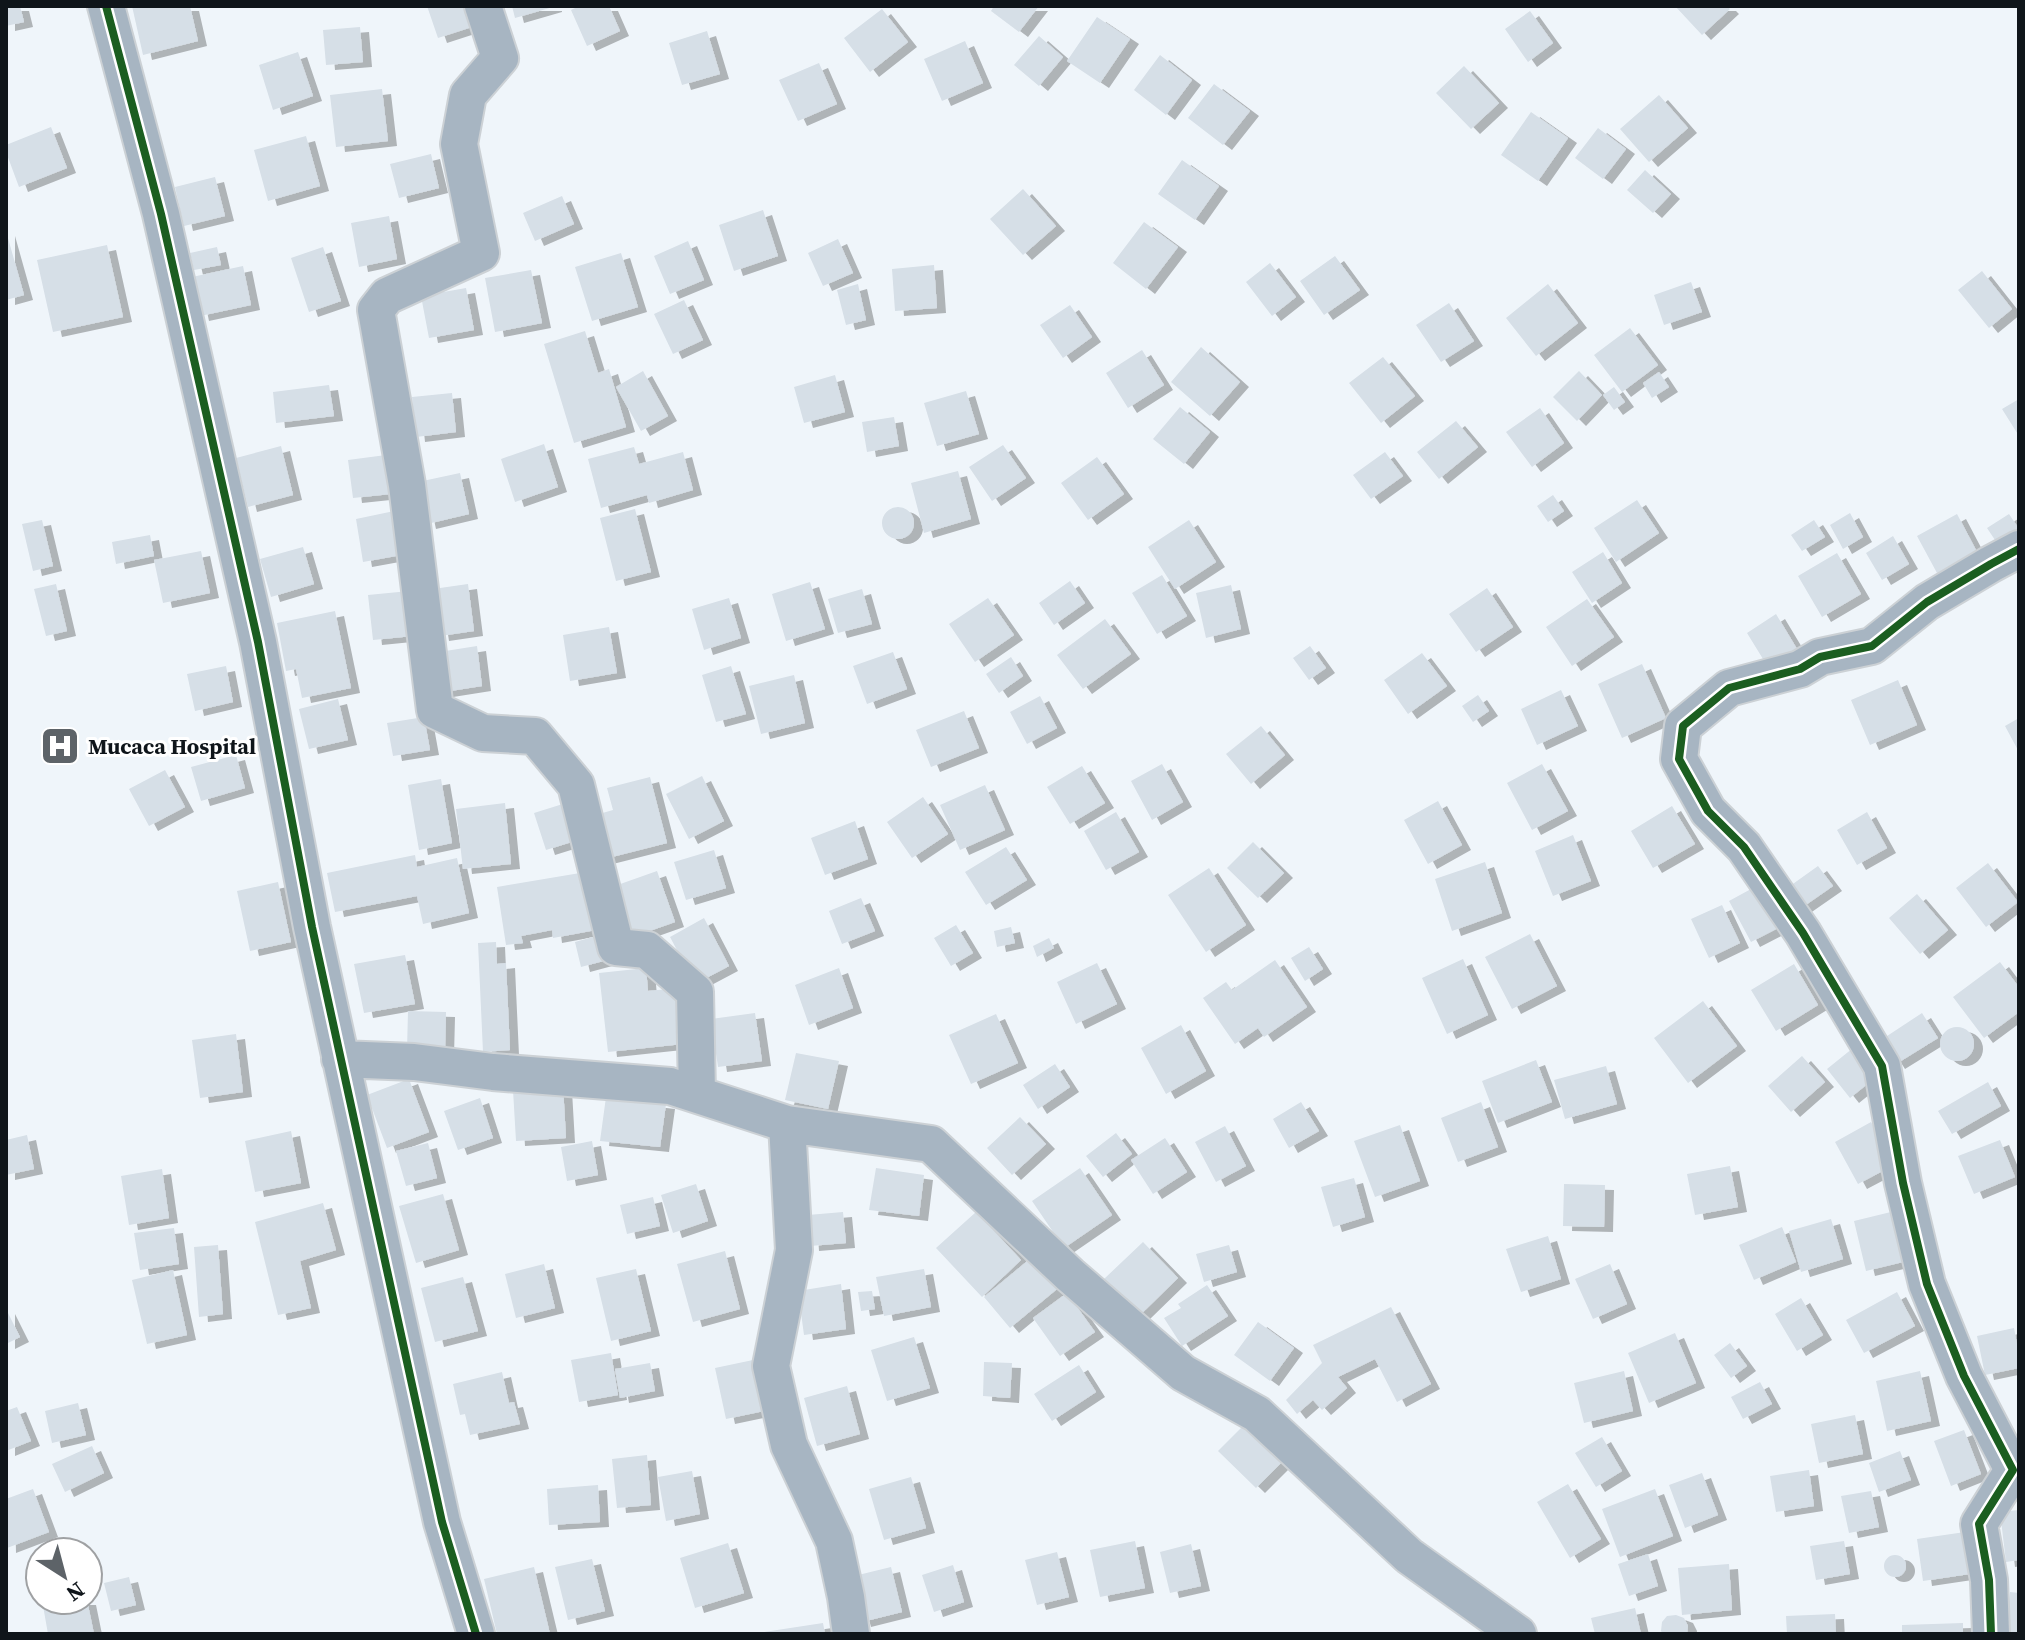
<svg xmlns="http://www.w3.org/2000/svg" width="2025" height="1640" font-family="'Source Serif 4',serif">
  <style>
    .building { fill: #d6dfe7; filter: url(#shadow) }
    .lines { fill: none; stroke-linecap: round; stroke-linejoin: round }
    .street-casing { stroke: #ccd1d5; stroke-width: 40 }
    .street { stroke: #a7b5c2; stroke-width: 36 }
    .cycleway-casing { stroke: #fff; stroke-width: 13 }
    .cycleway { stroke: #1b5e20; stroke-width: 8 }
    .labels { text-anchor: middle; stroke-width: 6; stroke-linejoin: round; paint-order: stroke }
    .poi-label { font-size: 22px; font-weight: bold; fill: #0f151a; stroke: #fff; text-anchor: start }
  </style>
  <defs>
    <filter id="shadow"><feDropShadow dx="9" dy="5" stdDeviation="0" flood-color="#0004"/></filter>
  </defs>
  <rect width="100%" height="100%" fill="#eff5fa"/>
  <path class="building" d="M6 6H20L24 22 6 26Z
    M132 6H190L198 41 143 55Z
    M427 6H472L478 25 438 38Z
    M512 6H553V7L515 18Z
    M579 6H609L620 31 587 46 571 10Z
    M994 6H1039L1019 32 991 11Z
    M1675 6H1727L1730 9 1702 35Z
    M882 9 908 42 870 72 844 38Z
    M1530 11 1553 43 1528 62 1505 29Z
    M1097 17 1130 39 1100 83 1067 61Z
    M360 27 363 62 326 65 323 30Z
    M707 31 720 74 682 85 669 43Z
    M1039 36 1063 57 1039 86 1014 65Z
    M965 41 983 83 942 101 924 59Z
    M298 52 313 96 273 110 259 65Z
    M1160 55 1192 80 1166 115 1134 90Z
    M819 63 837 104 798 121 779 80Z
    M1464 66 1499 103 1471 129 1436 93Z
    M1214 84 1250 111 1223 145 1188 118Z
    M382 89 388 141 336 147 330 95Z
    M1659 95 1688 128 1649 162 1620 129Z
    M1531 112 1568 138 1538 181 1501 155Z
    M51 127 67 168 19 187 6 152V145Z
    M1598 128 1626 149 1603 179 1575 158Z
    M306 136 320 186 268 201 254 150Z
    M431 154 439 188 399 198 390 164Z
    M1182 160 1219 186 1195 220 1158 194Z
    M1645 170 1671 194 1653 213 1627 190Z
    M215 177 225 216 184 226 175 187Z
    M1023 189 1056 226 1023 255 990 219Z
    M562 196 574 224 535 241 523 213Z
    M763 210 778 256 734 271 719 225Z
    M389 216 397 259 359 267 351 223Z
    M1144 222 1178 247 1146 289 1113 263Z
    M6 231 24 295 6 300Z
    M838 239 853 273 823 286 808 253Z
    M688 241 704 280 670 294 654 256Z
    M107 245 123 317 53 332 37 260Z
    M217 247 221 265 194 270 190 253Z
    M323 247 341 301 309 312 291 258Z
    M621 253 638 307 592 321 575 267Z
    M1335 256 1360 290 1324 315 1300 281Z
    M1270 263 1296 297 1272 316 1246 282Z
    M934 265 937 308 895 311 892 269Z
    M243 266 251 305 200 316 192 277Z
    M531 270 542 323 495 332 485 278Z
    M1982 271 2012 309 1989 328 1958 290Z
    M1691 282 1702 312 1664 325 1654 295Z
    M858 284 866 320 846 325 837 290Z
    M1548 284 1578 323 1536 356 1506 318Z
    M466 288 474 330 429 338 421 296Z
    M684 300 703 340 673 354 654 314Z
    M1449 303 1474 341 1441 362 1416 325Z
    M1070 305 1092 337 1063 358 1040 325Z
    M1630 328 1658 365 1622 392 1594 355Z
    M585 331 598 373 609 369 626 427 574 443 544 344Z
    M1201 347 1240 382 1210 416 1171 382Z
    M1142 350 1164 385 1128 408 1106 373Z
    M1383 357 1415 396 1381 423 1349 383Z
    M643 371 668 416 641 431 616 387Z
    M1579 371 1602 395 1577 421 1553 397Z
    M1659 372 1669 387 1652 398 1643 383Z
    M835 375 845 412 804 423 794 387Z
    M329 385 334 416 276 423 273 392Z
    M1614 387 1625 402 1614 410 1603 395Z
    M966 391 979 434 937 446 924 403Z
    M452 393 456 432 416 437 412 397Z
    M2019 399V436L2002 409Z
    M1180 407 1210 432 1184 464 1153 439Z
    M1540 408 1564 443 1532 467 1506 432Z
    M894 417 899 446 867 452 862 422Z
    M1456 421 1478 447 1439 479 1417 452Z
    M544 444 558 487 515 502 501 459Z
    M1003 445 1026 478 992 501 969 467Z
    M281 446 293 495 248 507 236 458Z
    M634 447 639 464 683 452 693 490 649 503 647 495 601 508 588 459Z
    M1385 452 1403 476 1371 499 1353 475Z
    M386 455 391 494 353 498 348 460Z
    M1097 457 1124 494 1088 520 1061 483Z
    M958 471 971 519 924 533 911 483Z
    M460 473 469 514 427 524 418 482Z
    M1553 495 1564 511 1548 522 1537 506Z
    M1637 500 1659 533 1616 562 1594 528Z
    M882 523a16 16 0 1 1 32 0a16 16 0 1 1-32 0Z
    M635 509 651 572 616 581 600 518Z
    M399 510 407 554 363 562 356 519Z
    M1850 513 1863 537 1843 549 1830 525Z
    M1957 514 1977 552 1937 573 1917 536Z
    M2009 514 2019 529V533L1999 546 1987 528Z
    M42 520 53 566 33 571 22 524Z
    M1189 520 1216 562 1175 589 1148 547Z
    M1814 520 1825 537 1802 551 1791 535Z
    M150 535 154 556 116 564 112 542Z
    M1893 536 1909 564 1882 580 1866 553Z
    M303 547 314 584 271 597 260 559Z
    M201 551 210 593 163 603 154 560Z
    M1603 552 1622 583 1592 603 1572 572Z
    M1837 553 1861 594 1822 617 1798 576Z
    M1162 575 1187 616 1157 634 1132 593Z
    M1070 581 1085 603 1054 625 1039 603Z
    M810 582 825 629 786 641 772 594Z
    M56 584 67 631 46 636 34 589Z
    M468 584 474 631 440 636 433 589Z
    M1231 585 1241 629 1206 638 1196 593Z
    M1487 588 1513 627 1476 652 1449 614Z
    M862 589 872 624 838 633 828 599Z
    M409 591 413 636 373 640 368 595Z
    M729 598 741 638 704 650 692 609Z
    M988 598 1014 635 975 662 949 624Z
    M1587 599 1614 637 1572 666 1546 627Z
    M335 611 351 688 302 698 296 669 286 671 277 623Z
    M1776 614 1800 654 1771 672 1747 633Z
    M1105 619 1131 654 1083 689 1057 655Z
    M609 627 617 673 570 681 563 635Z
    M477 646 482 686 444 692 439 652Z
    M1310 646 1326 668 1309 680 1293 658Z
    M893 652 907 689 867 704 853 666Z
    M1422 653 1447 686 1408 714 1384 680Z
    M1011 657 1023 676 999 693 986 674Z
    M1642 664 1666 718 1622 738 1598 684Z
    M226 666 233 702 195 711 187 674Z
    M731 666 746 714 716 722 702 675Z
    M794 675 805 723 761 734 749 686Z
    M1898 680 1917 725 1870 745 1851 700Z
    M1561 690 1578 726 1537 745 1521 709Z
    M1478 695 1489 711 1473 722 1462 706Z
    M1040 696 1057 728 1027 744 1010 712Z
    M338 699 348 740 309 749 299 709Z
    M964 711 979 748 931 767 916 730Z
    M424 717 430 750 393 756 387 723Z
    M2019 718V752L2005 726Z
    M1261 726 1285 755 1251 784 1226 754Z
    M236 755 245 788 201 801 191 767Z
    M1162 764 1183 802 1152 820 1131 781Z
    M1542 764 1568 811 1532 830 1507 783Z
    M1082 766 1105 803 1070 824 1047 787Z
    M165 770 185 807 149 826 129 789Z
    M702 776 724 821 689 839 666 794Z
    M650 777 667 843 604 859 592 816 613 810 607 788Z
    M441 779 452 843 419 850 408 785Z
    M985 785 1005 830 960 850 940 805Z
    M923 797 948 834 912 858 887 822Z
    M1438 801 1462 845 1428 864 1404 820Z
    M505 803 511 864 463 869 456 809Z
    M566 803 578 840 546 850 534 813Z
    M1672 806 1695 844 1653 868 1631 831Z
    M1116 812 1139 852 1106 870 1084 831Z
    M1867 812 1887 848 1857 865 1837 830Z
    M855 821 868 859 825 875 811 838Z
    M1573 835 1591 881 1553 896 1535 851Z
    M1253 842 1284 873 1258 898 1227 868Z
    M1006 847 1027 880 986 905 965 872Z
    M714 850 726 888 686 900 674 862Z
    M415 855 417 867 457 858 469 913 423 924 417 896 335 912 327 873Z
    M1485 862 1502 913 1452 931 1435 879Z
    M1988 863 2018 902 1986 927 1956 888Z
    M1818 866 1833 886 1797 911 1783 891Z
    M1209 868 1246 925 1206 952 1168 895Z
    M657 871 675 922 627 939 609 888Z
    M586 872 596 930 553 938 552 930 521 936 523 943 506 945 497 887Z
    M278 882 291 942 250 951 237 891Z
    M1762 883 1784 925 1751 942 1729 901Z
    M1917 894 1948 930 1920 954 1889 918Z
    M861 898 875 931 842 944 829 911Z
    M1722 905 1740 943 1709 958 1691 919Z
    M704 918 729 966 695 984 670 937Z
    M956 925 973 953 951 966 934 938Z
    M1011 927 1015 943 997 947 994 931Z
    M1530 934 1557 986 1512 1009 1485 957Z
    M600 935 607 960 581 967 575 942Z
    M1049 938 1054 948 1037 957 1033 946Z
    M496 942 497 964 506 963 510 1050 483 1052 478 943Z
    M1309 947 1323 969 1305 981 1291 958Z
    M405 955 415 1004 364 1013 354 964Z
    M1463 959 1488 1015 1447 1034 1422 978Z
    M1275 960 1307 1007 1264 1037 1258 1028 1235 1044 1203 998 1226 982 1232 990Z
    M2000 962 2018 986 2019 985V1012L1984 1038 1953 997Z
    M1097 963 1117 1004 1076 1024 1057 982Z
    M1794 964 1818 1005 1776 1031 1751 990Z
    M646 968 648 991 678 988 683 1044 608 1052 599 973Z
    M839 968 853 1008 809 1025 795 985Z
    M1703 1001 1737 1046 1688 1083 1654 1038Z
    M408 1011 446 1012 445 1051 407 1050Z
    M755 1013 762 1061 718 1067 711 1019Z
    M1922 1013 1938 1038 1896 1064 1881 1040Z
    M996 1014 1018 1063 971 1084 949 1035Z
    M1181 1025 1206 1071 1166 1094 1141 1048Z
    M1940 1044a17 17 0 1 1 34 0a17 17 0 1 1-34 0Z
    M236 1034 243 1092 200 1098 192 1040Z
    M1858 1044 1881 1073 1850 1098 1827 1069Z
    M796 1053 839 1061 828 1109 785 1100Z
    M1802 1056 1825 1082 1791 1112 1768 1086Z
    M1536 1060 1552 1102 1498 1123 1482 1081Z
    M1055 1064 1070 1087 1038 1109 1023 1085Z
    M1606 1066 1617 1104 1565 1119 1554 1080Z
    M409 1079 429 1132 387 1148 367 1095Z
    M1988 1082 2001 1106 1952 1134 1938 1111Z
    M563 1086 566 1138 516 1141 513 1090Z
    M606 1097 666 1104 660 1147 600 1141Z
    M480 1098 493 1138 458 1150 444 1111Z
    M1301 1102 1319 1131 1289 1148 1273 1119Z
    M1481 1102 1498 1147 1458 1162 1441 1118Z
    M1020 1117 1046 1144 1012 1175 987 1148Z
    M1871 1122 1894 1165 1858 1184 1835 1142Z
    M1400 1125 1420 1181 1375 1197 1354 1141Z
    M1225 1126 1246 1166 1216 1182 1195 1142Z
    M291 1131 301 1183 255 1192 245 1141Z
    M1116 1133 1132 1154 1103 1177 1086 1156Z
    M27 1135 34 1169 6 1175V1140Z
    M1165 1138 1187 1172 1153 1194 1131 1160Z
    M2000 1140 2015 1177 1974 1194 1958 1156Z
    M592 1141 598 1175 567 1181 561 1147Z
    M428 1143 437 1178 406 1186 396 1151Z
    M1730 1166 1738 1207 1695 1215 1687 1174Z
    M876 1168 924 1175 919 1216 869 1210Z
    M1080 1168 1112 1215 1064 1248 1032 1201Z
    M162 1169 169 1218 129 1225 121 1176Z
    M1354 1178 1365 1217 1333 1227 1321 1187Z
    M696 1184 708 1221 673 1233 661 1195Z
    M1564 1184 1605 1185 1604 1227 1563 1226Z
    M443 1194 459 1250 416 1263 399 1206Z
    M653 1197 660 1226 627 1234 620 1205Z
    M323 1203 336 1250 300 1261 311 1308 278 1315 255 1222Z
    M1895 1211 1907 1261 1866 1271 1854 1221Z
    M843 1212 846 1243 810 1246 808 1215Z
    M976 1212 1021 1260 982 1297 936 1248Z
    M1831 1219 1843 1259 1801 1272 1789 1231Z
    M1782 1227 1796 1262 1754 1280 1739 1245Z
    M174 1228 179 1264 140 1270 134 1233Z
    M1548 1236 1561 1279 1521 1292 1506 1249Z
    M1143 1242 1178 1278 1140 1315 1104 1279Z
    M218 1245 223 1314 199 1317 194 1247Z
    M1229 1245 1237 1272 1204 1282 1196 1254Z
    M725 1251 740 1309 693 1322 677 1264Z
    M1031 1258 1057 1289 1010 1328 984 1297Z
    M544 1264 555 1308 516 1318 505 1274Z
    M1610 1264 1627 1304 1593 1319 1575 1279Z
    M636 1269 651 1331 611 1341 596 1278Z
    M924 1269 931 1307 884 1316 876 1277Z
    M173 1270 187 1335 147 1344 132 1280Z
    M463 1277 478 1331 435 1342 421 1288Z
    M841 1284 846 1329 804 1335 798 1291Z
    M1207 1285 1228 1316 1182 1346 1164 1318 1181 1308 1178 1304Z
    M872 1291 875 1309 861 1311 858 1292Z
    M1897 1292 1915 1326 1864 1353 1846 1320Z
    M1067 1293 1095 1332 1060 1356 1033 1318Z
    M1801 1298 1823 1335 1797 1351 1775 1314Z
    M1391 1307 1431 1384 1397 1402 1375 1359 1338 1377 1347 1388 1322 1410 1313 1400 1297 1414 1286 1400 1322 1363 1313 1345Z
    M6 1309 20 1337 6 1344Z
    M1258 1322 1294 1348 1270 1381 1234 1355Z
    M2014 1328 2019 1355V1368L1985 1375 1977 1336Z
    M1675 1333 1696 1383 1649 1403 1628 1353Z
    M914 1337 930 1388 887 1401 871 1350Z
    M1730 1343 1747 1366 1731 1378 1714 1355Z
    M611 1353 618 1395 579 1402 571 1360Z
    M753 1360 764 1411 726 1419 715 1368Z
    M984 1362 1012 1363 1010 1398 983 1396Z
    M650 1363 655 1391 620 1398 615 1369Z
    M1079 1365 1096 1392 1052 1421 1034 1394Z
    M1624 1371 1633 1411 1584 1423 1574 1383Z
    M1920 1371 1931 1421 1887 1431 1876 1381Z
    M502 1372 509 1403 514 1402 520 1424 470 1435 465 1414 460 1415 453 1384Z
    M1760 1382 1772 1404 1743 1419 1731 1397Z
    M847 1386 860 1434 817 1446 804 1398Z
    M78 1403 86 1435 52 1443 45 1411Z
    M17 1407 31 1441 6 1451V1411Z
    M1855 1415 1863 1454 1819 1463 1811 1424Z
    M1245 1424 1283 1461 1256 1488 1218 1451Z
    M1964 1430 1981 1474 1951 1486 1934 1441Z
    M1602 1437 1622 1471 1596 1487 1575 1453Z
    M92 1446 104 1473 65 1492 52 1464Z
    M1900 1451 1911 1480 1879 1492 1869 1463Z
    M647 1455 651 1505 617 1508 612 1459Z
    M1809 1470 1814 1506 1776 1512 1770 1476Z
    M692 1471 700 1514 666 1521 658 1477Z
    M1702 1473 1718 1515 1685 1528 1669 1485Z
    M911 1477 926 1528 884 1540 869 1489Z
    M1568 1484 1601 1539 1570 1558 1537 1502Z
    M598 1485 600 1522 549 1525 547 1489Z
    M33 1489 49 1532 7 1548 6 1499Z
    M1655 1489 1673 1536 1620 1557 1602 1509Z
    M1871 1491 1879 1527 1849 1533 1841 1496Z
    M2019 1510V1560L2006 1562 2000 1512Z
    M1965 1532 1970 1574 1923 1581 1917 1539Z
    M1135 1541 1145 1588 1100 1597 1090 1550Z
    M1844 1541 1850 1574 1816 1580 1810 1546Z
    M728 1543 744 1593 695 1608 680 1558Z
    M1191 1544 1201 1586 1170 1593 1160 1552Z
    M1057 1552 1069 1597 1037 1605 1025 1560Z
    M1648 1554 1658 1586 1629 1596 1618 1564Z
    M1884 1566a11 11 0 1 1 22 0a11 11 0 1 1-22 0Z
    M592 1559 605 1611 568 1620 555 1567Z
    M1729 1564 1732 1610 1682 1615 1678 1568Z
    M953 1565 964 1602 934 1612 922 1575Z
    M534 1567 550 1634H497L484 1579Z
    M891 1567 902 1612 862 1622 850 1577Z
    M129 1577 136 1605 111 1611 104 1583Z
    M2010 1592 2019 1593V1634H2006Z
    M42 1600H87L94 1634H48Z
    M1635 1608 1641 1634H1595L1591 1618Z
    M1835 1614 1836 1634H1787L1786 1616Z
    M1676 1615 1684 1618 1688 1626 1687 1634H1663L1661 1631 1662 1622 1667 1616Z
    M823 1623 825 1634H764V1632Z
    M1963 1623V1634H1902V1625Z"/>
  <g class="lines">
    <g class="street-casing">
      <path id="street" d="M106 6 161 214 258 642 312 927 442 1522 476 1634
        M483 6 500 58 468 95 459 144 481 253 387 296 376 310 407 485 435 710 483 733 535 736 576 785 616 947 647 950 695 992 697 1094
        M340 1059 414 1062 493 1072 670 1086 787 1124 931 1144 1070 1275 1183 1373 1257 1414 1409 1556 1518 1634
        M787 1124 794 1250 771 1366 789 1445 834 1541 846 1597 851 1634
        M1991 1634 1989 1580 1979 1524 2013 1470 1964 1376 1927 1284 1903 1183 1882 1066 1803 933 1744 847 1708 811 1679 759 1683 726 1729 688 1800 669 1820 657 1872 646 1927 602 1991 564 2019 549"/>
    </g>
    <use href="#street" class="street"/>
    <g class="cycleway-casing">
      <path id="cycleway" d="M106 6 161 214 258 642 312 927 442 1522 476 1634
        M1991 1634 1989 1580 1979 1524 2013 1470 1964 1376 1927 1284 1903 1183 1882 1066 1803 933 1744 847 1708 811 1679 759 1683 726 1729 688 1800 669 1820 657 1872 646 1927 602 1991 564 2019 549"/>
    </g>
    <use href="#cycleway" class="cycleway"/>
  </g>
  <defs>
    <g id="hospital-square" transform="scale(2)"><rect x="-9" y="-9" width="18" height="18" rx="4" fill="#5d6368" stroke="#fff"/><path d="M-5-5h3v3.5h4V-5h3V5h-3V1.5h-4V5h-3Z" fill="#fff"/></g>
  </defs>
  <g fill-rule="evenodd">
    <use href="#hospital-square" x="60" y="746"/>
  </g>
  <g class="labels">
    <g class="poi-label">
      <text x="88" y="754">Mucaca Hospital</text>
    </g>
  </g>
  <rect width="2025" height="1640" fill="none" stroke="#0f151a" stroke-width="16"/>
  <g transform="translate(64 1576) rotate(144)"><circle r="38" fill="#ffffff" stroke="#9fa1a3" stroke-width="2"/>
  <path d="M0-6L14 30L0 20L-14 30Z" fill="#5d6368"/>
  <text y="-12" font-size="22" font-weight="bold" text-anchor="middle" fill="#0f151a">N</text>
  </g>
</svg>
